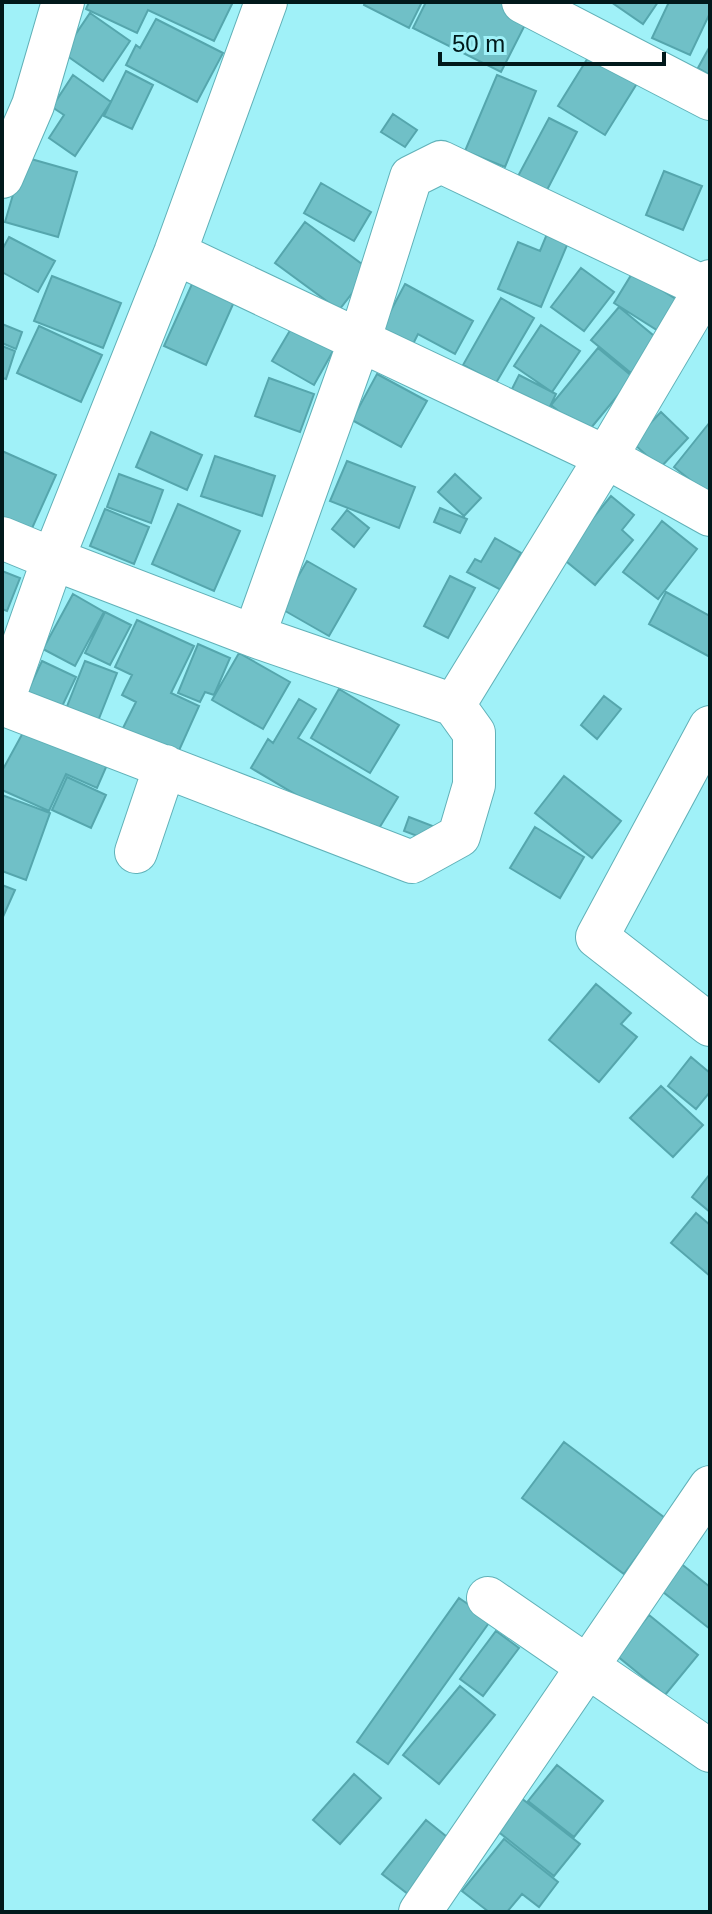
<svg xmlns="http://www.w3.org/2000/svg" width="712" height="1914" font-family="Helvetica,sans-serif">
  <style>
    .building { fill: #70c0c7; stroke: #55a6ad; stroke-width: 2 }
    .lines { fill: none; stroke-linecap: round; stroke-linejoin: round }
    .minor-casing { stroke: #60b1b8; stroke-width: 44 }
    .minor { stroke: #fff; stroke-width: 42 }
  </style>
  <rect width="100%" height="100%" fill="#a0f1f8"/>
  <path class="building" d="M89 2H233L214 41 148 10 137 33 86 9Z
    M365 2H422L409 28 364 5Z
    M426 2H510L531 13 501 72 413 28Z
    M611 2H658L643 24Z
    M669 2H710V13L690 55 652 38Z
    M90 13 130 41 103 81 63 53Z
    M156 19 223 53 197 102 126 65 136 45 140 48Z
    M710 46V75L698 68Z
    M594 48 641 77 605 135 558 106Z
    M126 71 153 85 132 129 104 116Z
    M73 75 111 102 75 156 49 138 64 115 52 107Z
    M497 75 536 91 505 167 465 151Z
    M393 114 417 130 405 147 381 132Z
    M549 118 577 132 546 192 517 178Z
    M24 157 77 172 58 237 5 222Z
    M664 171 702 186 683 230 646 215Z
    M321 183 371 212 354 241 304 213Z
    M305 222 370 270 339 310 275 263Z
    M549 229 570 238 541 307 498 289 518 242 540 251Z
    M9 237 55 261 38 292 2 272V250Z
    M581 268 614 292 584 331 551 307Z
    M633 272 679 301 660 332 614 303Z
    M52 276 121 303 103 348 34 321Z
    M192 284 234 302 206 365 164 346Z
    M405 284 473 321 455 354 418 334 411 348 380 331Z
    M501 298 534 318 496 383 463 365Z
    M619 307 659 340 631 373 591 340Z
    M2 324 22 332 16 349 2 343Z
    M541 325 580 351 552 392 514 366Z
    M39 326 102 355 81 402 17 373Z
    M292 327 333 351 314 385 272 361Z
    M2 346 15 351 6 379 2 378Z
    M598 348 633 377 586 434 551 405Z
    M377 374 427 401 401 447 352 420Z
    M519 375 556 394 544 419 506 401Z
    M269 378 314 394 300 432 255 416Z
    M661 412 688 438 660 468 632 442Z
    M710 422V494L709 495 674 467Z
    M151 432 202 455 187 490 136 467Z
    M2 451 56 475 29 535 2 523Z
    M215 456 275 476 262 516 201 496Z
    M347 461 415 487 399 528 330 501Z
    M119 474 163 490 151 523 107 507Z
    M455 474 481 498 464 516 438 492Z
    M611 496 634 515 622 530 633 540 595 585 561 557Z
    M178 504 240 531 214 591 152 564Z
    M440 508 467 519 460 533 434 522Z
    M105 509 149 527 134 564 90 546Z
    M347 510 369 528 354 547 332 529Z
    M662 521 697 549 658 599 623 572Z
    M495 538 521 553 501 590 467 572 475 559 481 562Z
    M307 561 356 589 329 636 280 608Z
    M2 571 20 578 7 611 2 609Z
    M450 576 475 588 448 638 424 626Z
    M666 592 710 616V657L649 624Z
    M73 594 104 612 75 666 43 649Z
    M105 612 131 625 110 665 85 653Z
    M137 620 194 646 171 693 199 706 177 755 122 730 136 702 122 695 132 675 115 667Z
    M198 644 230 658 214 695 205 692 200 702 178 693Z
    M239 653 290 682 263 729 212 700Z
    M42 661 76 677 57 717 23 701Z
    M85 661 117 673 96 726 64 714Z
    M339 689 399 725 370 773 311 738Z
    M604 696 621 709 597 739 581 725Z
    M299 699 316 709 298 738 398 797 372 840 251 768 268 739 273 743Z
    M25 729 107 765 97 788 66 774 49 811 2 790V771Z
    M564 776 621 821 592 858 535 813Z
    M67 777 106 795 91 828 52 810Z
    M2 795 50 813 26 880 2 871Z
    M409 817 443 830 438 844 404 831Z
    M535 827 584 857 560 898 510 868Z
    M2 885 15 890 2 919Z
    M596 984 631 1013 621 1024 637 1037 599 1082 549 1040Z
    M691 1057 710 1073V1092L696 1109 668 1086Z
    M661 1086 703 1125 673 1157 630 1118Z
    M710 1174V1212L692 1197Z
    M696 1213 710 1225V1276L671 1243Z
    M564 1442 665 1518 624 1574 522 1498Z
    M679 1562 710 1587V1629L658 1588Z
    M459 1598 491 1620 388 1764 357 1742Z
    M649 1615 698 1655 665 1695 616 1655Z
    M496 1631 519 1648 483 1696 460 1679Z
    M460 1686 495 1715 439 1784 403 1755Z
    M557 1765 603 1801 574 1837 528 1801Z
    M354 1774 381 1798 340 1844 313 1820Z
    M516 1794 580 1844 554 1876 491 1826Z
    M426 1820 452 1841 408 1894 382 1874Z
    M504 1839 558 1882 539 1907 522 1894 507 1912H489L462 1891Z"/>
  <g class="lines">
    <g class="minor-casing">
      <path id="minor" d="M266 2 175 253 53 559 254 636 454 705 606 457 710 515
        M523 2 710 99
        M2 177 33 105 63 2
        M175 253 606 457 710 281
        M2 538 53 559 2 704
        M254 636 359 342 411 177 441 162 710 290
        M2 704 412 862 459 836 474 785V733L454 705
        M710 727 597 937 710 1025
        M136 852 165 766
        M488 1598 710 1751
        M420 1912 710 1487"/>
    </g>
    <use href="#minor" class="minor"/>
  </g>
  <rect width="712" height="1914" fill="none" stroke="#01191b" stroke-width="8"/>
  <path d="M440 52v12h224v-12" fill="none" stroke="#01191b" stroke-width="4"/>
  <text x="452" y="52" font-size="24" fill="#01191b" stroke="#a0f1f8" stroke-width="6" paint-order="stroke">50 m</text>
</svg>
